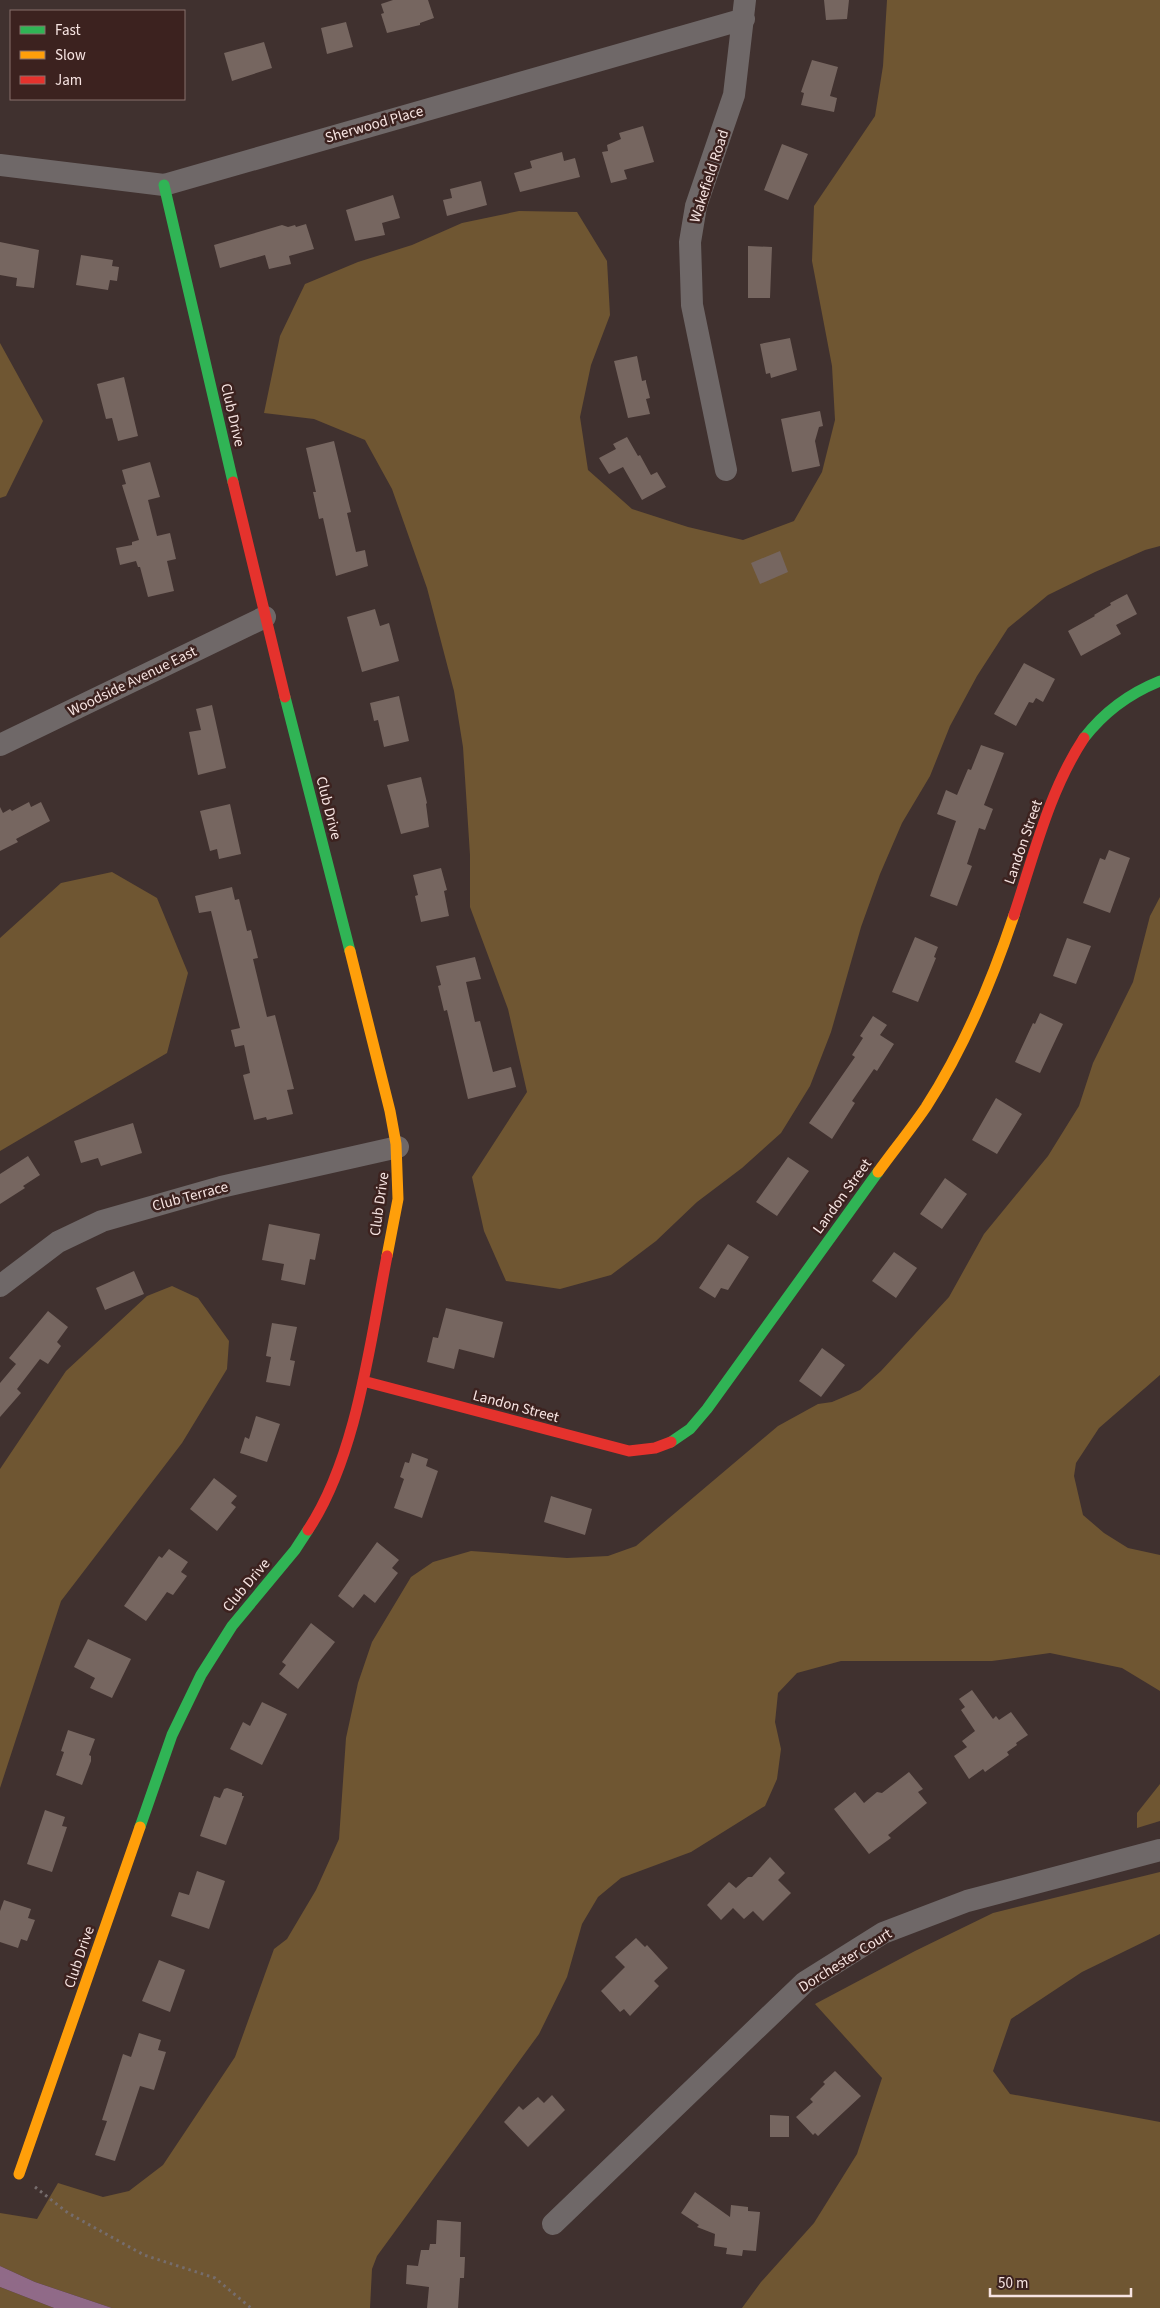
<svg xmlns="http://www.w3.org/2000/svg" width="1160" height="2308" font-family="'Source Sans 3',sans-serif">
  <style>
    .forest { fill: #6f5632 }
    .water { fill: #906a88 }
    .building { fill: #766660 }
    .lines { fill: none; stroke-linecap: round; stroke-linejoin: round }
    .path { stroke: #766d6d; stroke-width: 3; stroke-dasharray: 2.5 4; stroke-linecap: butt }
    .street { stroke: #6f6868; stroke-width: 22 }
    .fast { stroke: #30b455; stroke-width: 11 }
    .slow { stroke: #ff9f0a; stroke-width: 11 }
    .jam { stroke: #e5322d; stroke-width: 11 }
    .labels { text-anchor: middle; stroke-width: 5; stroke-linejoin: round; paint-order: stroke }
    .street-label { font-size: 15px; fill: #f7e4e2; stroke: #3c221f }
  </style>
  <rect width="100%" height="100%" fill="#40312f"/>
  <path class="forest" d="M887 0H1160V546L1145 550 1095 572 1048 595 1008 628 977 676 950 726 930 776 902 823 880 874 861 927 831 1032 810 1086 781 1133 742 1168 697 1202 656 1241 611 1275 560 1289 506 1281 484 1231 472 1177 527 1092 508 1009 470 907V855L463 747 454 691 427 588 392 489 365 440 314 419 264 413 280 336 305 284 358 262 412 245 462 223 519 211 577 212 607 261 610 315 591 365 580 417 588 470 632 509 688 527 743 540 794 521 822 472 835 420 832 366 812 261 814 206 875 116 883 66Z
    M0 343 43 421 6 496 0 498Z
    M112 872 157 898 188 973 167 1053 0 1151V938L61 883Z
    M1160 897V1375L1099 1428 1076 1463 1074 1476 1083 1515 1104 1533 1128 1548 1160 1555V1691L1122 1668 1050 1653 992 1661H841L797 1673 778 1693 775 1722 781 1749 777 1779 765 1806 691 1852 621 1878 598 1897 582 1924 567 1977 539 2034 377 2256 372 2269 370 2308H112L35 2282 0 2266V2213L37 2219 58 2183 103 2197 129 2191 163 2165 235 2057 274 1949 287 1939 316 1890 339 1839 346 1738 358 1683 372 1642 411 1577 433 1562 471 1551 567 1558 608 1556 636 1546 778 1426 818 1404 832 1402 860 1390 881 1371 949 1297 984 1234 1048 1156 1079 1106 1093 1063 1133 982 1150 916Z
    M172 1286 198 1298 229 1341 227 1369 182 1443 61 1601 0 1788V1469L66 1371 147 1296Z
    M1160 1784V1821L1137 1828V1813Z
    M1160 1872V1934L1082 1972 1011 2019 993 2071 1010 2094 1160 2122V2308H742L761 2282 814 2223 857 2154 882 2078 815 2004 915 1951 993 1913Z
    M0 2287 54 2308H0Z"/>
  <path class="water" d="M0 2266 35 2282 112 2308H54L0 2287Z"/>
  <path class="building" d="M393 0H428L434 18 420 23V25L387 33 381 14 384 13 381 4Z
    M824 0H849L847 19 826 20Z
    M346 22 353 47 327 54 321 28Z
    M264 42 272 68 232 81 224 53Z
    M812 60 838 67 830 96 837 98 834 112 801 105 804 93 801 92Z
    M643 126 654 162 624 170 627 179 611 183 602 152 608 151 607 145 621 139 619 133Z
    M782 144 808 154 788 200 764 190Z
    M562 152 564 161 575 158 580 177 520 192 514 173 532 168 530 161Z
    M481 181 487 205 447 216 443 200 452 198 450 189Z
    M393 195 400 218 382 223 385 235 355 241 346 210Z
    M306 224 314 249 289 256 291 264 269 269 265 255 220 268 214 245 282 225 288 227 295 225 296 227Z
    M0 242 39 250 34 288 16 286 17 278 0 275Z
    M748 246 772 247 770 298H748Z
    M81 255 113 260 112 266 119 267 117 281 110 280 108 290 76 285Z
    M790 338 797 370 771 378 770 373 766 374 760 344Z
    M637 356 642 381 646 380V382L650 398 646 399 650 414 628 418 614 361Z
    M124 377 138 436 118 441 112 418 106 419 97 384Z
    M820 411 823 426 819 427 815 441 820 466 792 472 781 419Z
    M627 437 638 456 640 455 651 475 657 472 666 487 642 500 623 467 609 474 599 458 616 449 613 444Z
    M334 441 351 512 347 513 356 552 365 550 368 566 336 576 323 518 319 519 313 492H316L306 448Z
    M150 462 160 497 148 500 157 536 170 533 176 559 167 561 174 591 148 597 140 567H138L136 561 120 565 116 548 132 545V542L139 540 122 485 126 484 122 470Z
    M780 551 788 572 760 584 751 563Z
    M1127 594 1137 614 1116 625 1121 634 1081 656 1068 631 1095 616 1094 615 1111 605 1110 603Z
    M375 609 380 626 389 623 399 661 362 672 347 617Z
    M1024 663 1055 679 1043 702 1036 698 1033 703 1029 702 1016 726 994 714Z
    M399 696 409 741 384 747 378 720 374 721 370 703Z
    M212 705 226 768 198 775 189 732 201 730 196 709Z
    M981 745 1004 753 984 805 993 809 985 830 979 828 967 864 972 866 957 906 930 896 956 821 937 814 946 790 957 795 968 769 971 770Z
    M421 777 427 803 426 804 429 827 401 834 387 785Z
    M29 802 31 807 41 802 50 821 16 839 18 842 0 851V807L3 813 10 809 12 811Z
    M230 804 241 854 219 859 217 849 210 851 200 811Z
    M1109 850 1130 858 1110 913 1083 903 1100 858 1105 860Z
    M441 868 447 890 444 891 449 916 421 922 415 896 418 895 413 875Z
    M232 887 235 900 239 899 247 931 251 930 258 958 253 959 267 1017 275 1015 294 1089 287 1090 293 1114 267 1120 266 1117 254 1120 243 1075 250 1073 244 1045 235 1047 231 1030 240 1028 211 911 199 913 195 896Z
    M915 937 938 947 934 957 936 958 918 1002 892 992Z
    M1067 938 1091 946 1076 984 1053 976Z
    M475 957 481 979 466 982 475 1022 480 1021 493 1072 511 1067 516 1087 468 1099 447 1010 444 1011 438 986 441 985 436 966Z
    M1040 1013 1063 1024 1040 1073 1015 1062 1033 1023 1035 1024Z
    M873 1016 887 1025 880 1035 894 1044 877 1071 874 1069 852 1101 855 1103 832 1139 809 1123 855 1057 852 1055 863 1038 860 1036Z
    M996 1098 1022 1114 997 1154 972 1140Z
    M133 1123 142 1153 101 1166 98 1158 81 1163 74 1141Z
    M28 1156 40 1175 23 1186 25 1188 0 1204V1174Z
    M788 1157 809 1171 777 1216 756 1202Z
    M945 1178 967 1194 942 1229 920 1214Z
    M269 1224 320 1234 315 1260 310 1259 305 1285 281 1280 284 1264 262 1260Z
    M728 1244 749 1257 728 1290 721 1288 715 1298 699 1288Z
    M894 1252 917 1268 896 1298 872 1281Z
    M134 1271 144 1294 105 1310 96 1288Z
    M446 1308 503 1322 494 1358 459 1349 454 1369 427 1362 433 1337 438 1338Z
    M48 1311 68 1327 57 1342 61 1346 48 1364 40 1359 17 1389 21 1393 0 1417V1383L16 1364 9 1358Z
    M272 1323 297 1327 290 1360 295 1361 290 1386 266 1382 271 1357 266 1356Z
    M822 1348 845 1365 821 1397 799 1381Z
    M256 1416 280 1424 267 1462 240 1453 245 1437 249 1439Z
    M412 1453 428 1459 426 1466 438 1471 422 1518 394 1508 404 1479 400 1477 405 1462 409 1463Z
    M214 1478 237 1496 231 1503 236 1507 217 1531 190 1509Z
    M551 1496 592 1509 585 1535 544 1522Z
    M377 1542 399 1560 392 1568 398 1573 375 1603 364 1594 353 1608 338 1596Z
    M169 1549 188 1562 181 1572 187 1576 173 1595 167 1592 146 1621 124 1606 159 1556 162 1558Z
    M311 1623 335 1642 298 1689 279 1674 286 1665 282 1662Z
    M88 1639 131 1659 112 1698 90 1688 95 1678 74 1667Z
    M972 1690 993 1719 996 1716 999 1720 1011 1712 1028 1735 1016 1743 1017 1745 1007 1752 1009 1755 985 1772 983 1769 969 1779 954 1756 967 1747 962 1741 975 1731 961 1710 965 1707 959 1699Z
    M262 1702 287 1714 262 1765 230 1749 243 1722 250 1726Z
    M68 1730 95 1739 89 1755 91 1756V1761L82 1785 56 1775 64 1752 61 1751Z
    M909 1772 923 1789 918 1792 927 1803 888 1835 891 1838 869 1854 834 1809 855 1792 864 1803 877 1792 882 1793Z
    M227 1788 242 1793V1796H244L226 1845 200 1836 214 1796 220 1798 224 1789Z
    M45 1810 65 1817 62 1826 67 1827 52 1872 27 1864Z
    M770 1857 785 1873 778 1880 791 1893 763 1921 753 1911 744 1919 733 1908 721 1920 707 1905 729 1882 736 1888 748 1877H752Z
    M197 1871 225 1881 209 1929 171 1916 179 1892 189 1895Z
    M4 1900 31 1909 28 1918 35 1920 27 1941 21 1939 18 1948 0 1942V1911Z
    M636 1938 645 1947 647 1945 668 1968 654 1981 659 1986 630 2016 624 2009 620 2012 601 1991 625 1967 615 1957Z
    M159 1960 185 1970 170 2012 142 2001Z
    M139 2033 161 2040 158 2050 166 2052 154 2090 140 2086 115 2161 95 2155 107 2121 102 2120 123 2054 131 2057Z
    M835 2071 861 2096 818 2136 815 2133 813 2135 796 2117 813 2102 810 2099 825 2084 823 2082Z
    M552 2095 565 2110 528 2147 504 2122 519 2106 523 2110 538 2097 544 2103Z
    M770 2115 789 2116V2137H770Z
    M695 2192 730 2217 731 2205 748 2207V2211L760 2212 756 2251 743 2250 742 2256 726 2254 727 2248 714 2246 715 2234 697 2227 699 2225 681 2213Z
    M437 2220 461 2222 460 2257H465L464 2278H460L458 2308H427L429 2287 406 2284 407 2265 418 2266 421 2250H429L430 2244H436Z"/>
  <g class="lines">
    <path class="path" d="M35 2187 68 2213 144 2255 215 2278 251 2308"/>
    <path class="street" d="M0 165 164 185 744 19
      M726 470 692 305 690 242 696 206 734 95 745 0
      M0 745 265 617
      M0 1286 58 1242 102 1221 221 1187 398 1147
      M553 2224 805 1982 883 1933 967 1901 1160 1850"/>
    <path class="fast" d="M164 185 233 482
      M285 697 350 951
      M1084 738C1104 712 1130 693 1160 681
      M671 1442 690 1429 707 1409 878 1172
      M140 1827 172 1735 201 1675 232 1626 295 1550 308 1530"/>
    <path class="slow" d="M350 951 390 1111 396 1144 398 1199 387 1256
      M878 1172C894 1150 911 1129 926 1107 964 1048 992 981 1014 915
      M19 2174 140 1827"/>
    <path class="jam" d="M233 482 285 697
      M1014 915C1034 855 1049 791 1084 738
      M363 1381 629 1451 655 1448 671 1442
      M308 1530C357 1456 370 1342 387 1256"/>
  </g>
  <g class="labels">
    <g class="street-label">
      <text transform="translate(374 124) rotate(-16)" y="5">Sherwood Place</text>
      <text transform="translate(709 176) rotate(-72)" y="5">Wakefield Road</text>
      <text transform="translate(233 415) rotate(77)" y="5">Club Drive</text>
      <text transform="translate(132 681) rotate(-26)" y="5">Woodside Avenue East</text>
      <text transform="translate(329 808) rotate(76)" y="5">Club Drive</text>
      <text transform="translate(1023 842) rotate(-71)" y="5">Landon Street</text>
      <text transform="translate(190 1196) rotate(-15)" y="5">Club Terrace</text>
      <text transform="translate(842 1196) rotate(-54)" y="5">Landon Street</text>
      <text transform="translate(379 1204) rotate(-82)" y="5">Club Drive</text>
      <text transform="translate(516 1406) rotate(15)" y="5">Landon Street</text>
      <text transform="translate(246 1585) rotate(-50)" y="5">Club Drive</text>
      <text transform="translate(79 1957) rotate(-71)" y="5">Club Drive</text>
      <text transform="translate(845 1960) rotate(-32)" y="5">Dorchester Court</text>
    </g>
  </g>
  <rect x="10" y="10" width="175" height="90" fill="#3c221f" stroke="#87706d"/>
  <rect x="20" y="26" width="25" height="8" fill="#30b455" stroke="#87706d"/>
  <text x="55" y="35" font-size="15" fill="#f7e4e2">Fast</text>
  <rect x="20" y="51" width="25" height="8" fill="#ff9f0a" stroke="#87706d"/>
  <text x="55" y="60" font-size="15" fill="#f7e4e2">Slow</text>
  <rect x="20" y="76" width="25" height="8" fill="#e5322d" stroke="#87706d"/>
  <text x="55" y="85" font-size="15" fill="#f7e4e2">Jam</text>
  <path d="M990 2288v8h141v-8" fill="none" stroke="#f7e4e2" stroke-width="2.5"/>
  <text x="998" y="2288" font-size="15" fill="#f7e4e2" stroke="#3c221f" stroke-width="4" paint-order="stroke">50 m</text>
</svg>
